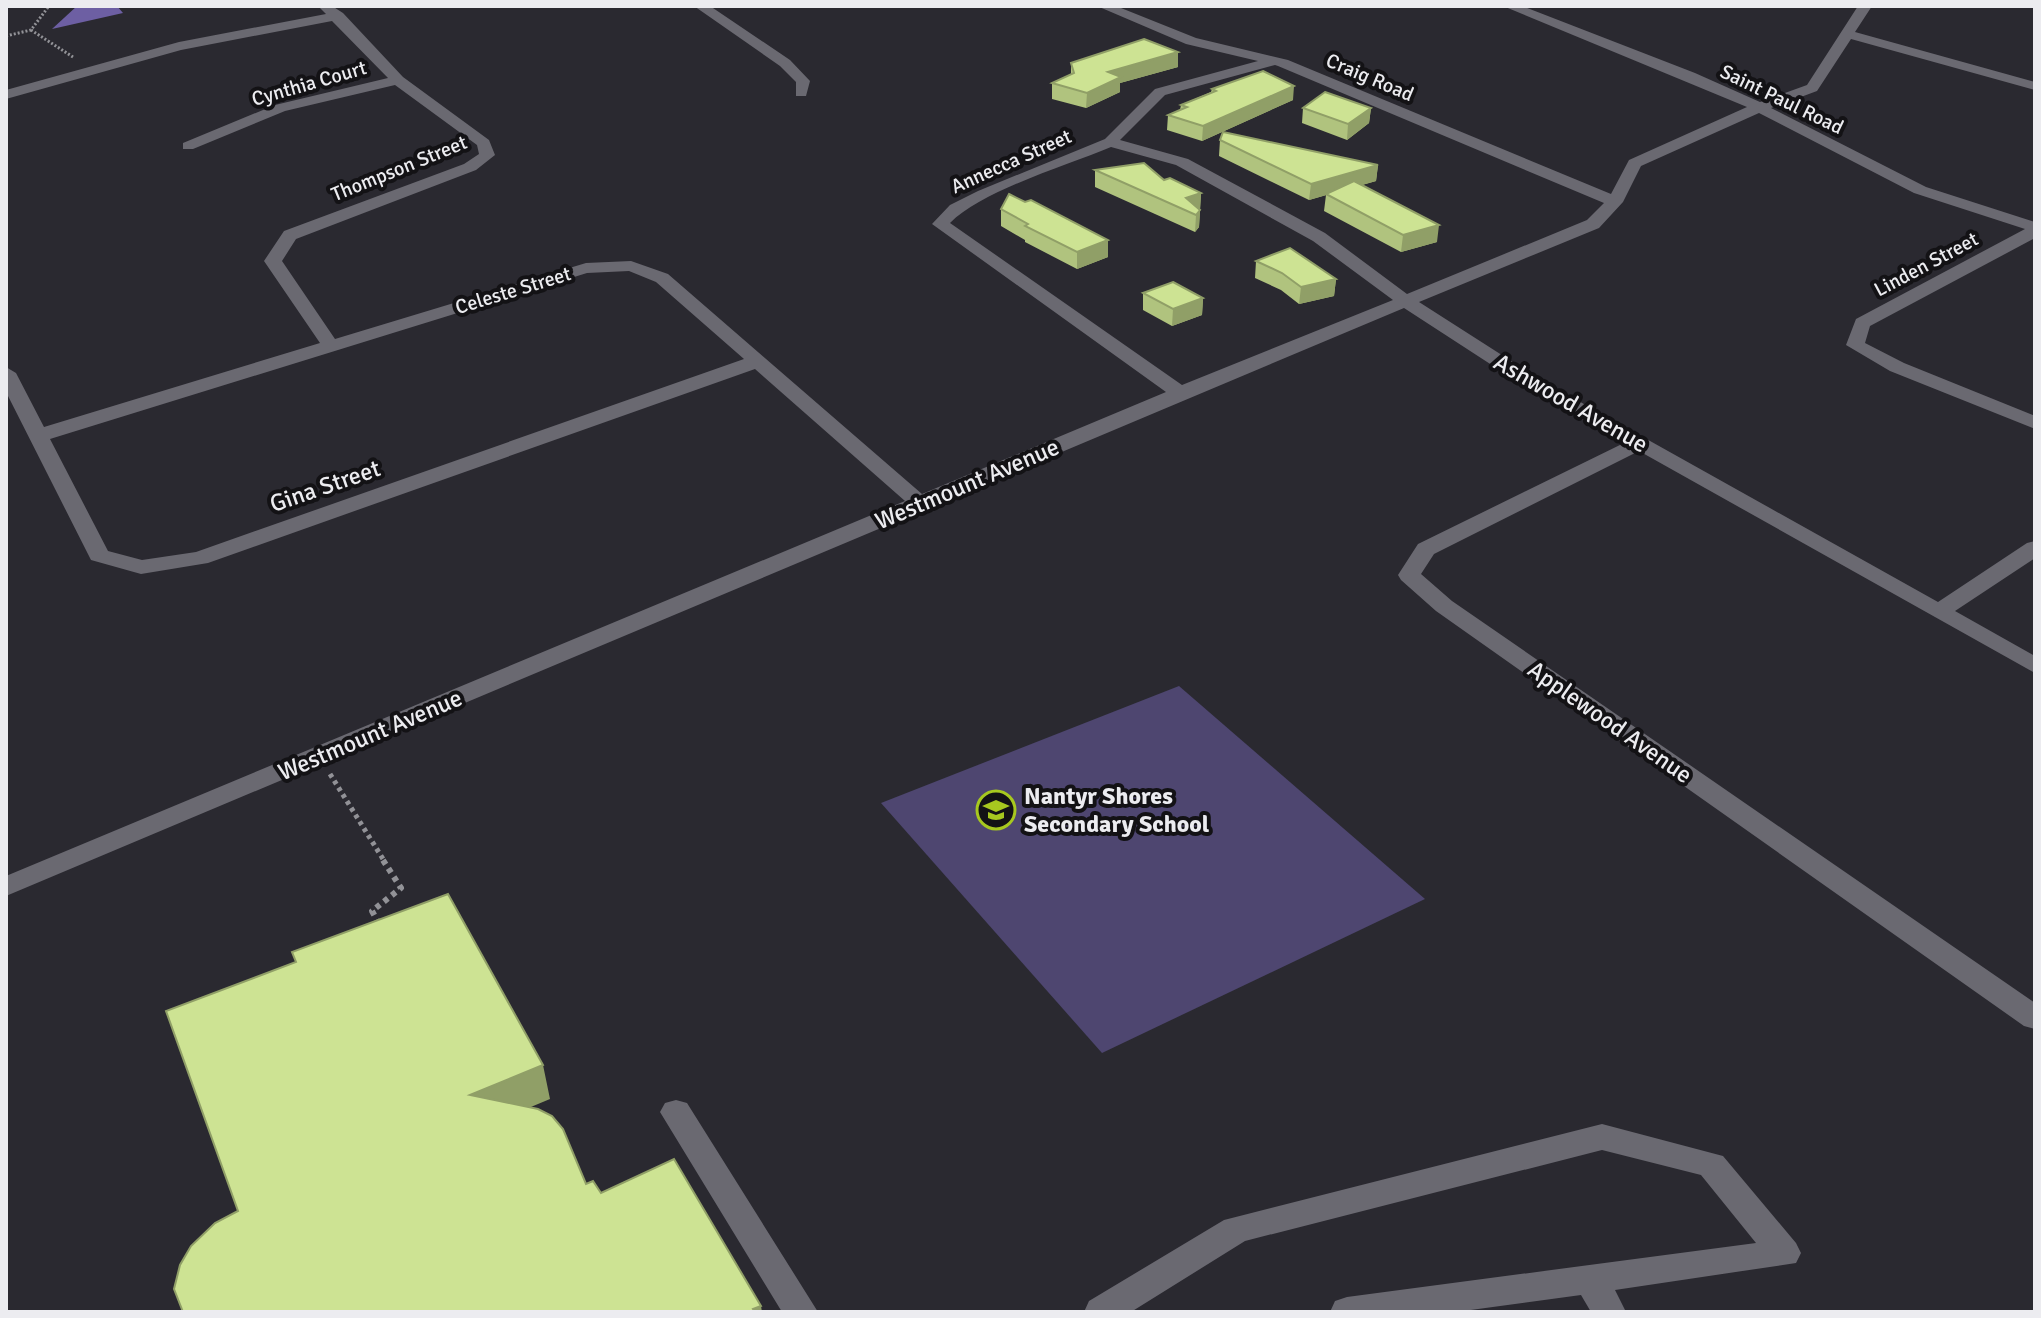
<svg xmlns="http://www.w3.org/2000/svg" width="2041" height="1318" font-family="Signika,sans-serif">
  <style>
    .green { fill: #4e4670 }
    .water { fill: #6d5fa3 }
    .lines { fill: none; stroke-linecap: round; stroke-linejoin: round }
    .path-far2 { stroke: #929297; stroke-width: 3; stroke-dasharray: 2 2; stroke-linecap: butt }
    .path-far1 { stroke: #929297; stroke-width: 5; stroke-dasharray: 4 4; stroke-linecap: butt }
    .path { stroke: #929297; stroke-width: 6; stroke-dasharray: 5 5; stroke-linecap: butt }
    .minor { fill: #6a6971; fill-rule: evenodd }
    .wall { fill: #b0c37e }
    .shaded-wall { fill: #909f67 }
    .building { fill: #cde393; stroke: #909f67; stroke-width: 2 }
    .labels { text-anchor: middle; stroke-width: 8; stroke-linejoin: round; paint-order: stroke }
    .far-street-label { font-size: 20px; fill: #ececf0; stroke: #131215 }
    .street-label { font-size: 24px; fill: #ececf0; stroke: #131215 }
    .poi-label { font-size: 24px; font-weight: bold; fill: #ececf0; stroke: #131215; text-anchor: start }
  </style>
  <rect width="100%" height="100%" fill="#2a2930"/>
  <path class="green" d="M1179 686 1425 899 1102 1053 881 803Z"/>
  <path class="water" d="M77 6H117L123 13 52 29Z"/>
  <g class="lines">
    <path class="path-far2" d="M31 30 73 57
      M6 36 31 30 49 6"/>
    <path class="path-far1" d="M330 774 383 859"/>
    <path class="path" d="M379 924 372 911 401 888 381 857"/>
    <path class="minor" d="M318 6H332L343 13 403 77 489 140 495 155 476 170 296 239 282 261 335 339 586 263 631 261 668 274 922 494 1166 392 932 224 950 205 978 191 1105 139 1155 89 1258 61 1186 44 1097 6H1116L1196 38 1288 60 1611 194 1629 160 1747 107 1503 6H1522L1695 73 1760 102 1807 85 1858 6H1872L1855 32 2035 82V90L1851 39 1817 91 1771 108 1926 187 2035 222V238L1870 326 1865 343 1904 363 2035 416V429L1890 371 1846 345 1856 319 2025 229 1914 193 1759 113 1641 166 1623 202 1599 228 1419 302 1541 380 1938 602 2027 543 2035 541V558L1955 611 2035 656V673L1639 451 1434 554 1421 574 1452 601 2035 1003V1029L2024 1026 1436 611 1401 580 1398 575 1418 544 1624 443 1527 388 1404 308 6 896V876L905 501 755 369 208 563 141 574 91 560 6 392V367L16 373 44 427 320 343 264 261 284 231 464 164 479 154 477 145 395 85 285 111 193 149H183V143L275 105 388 78 332 21 181 50 6 99V90L179 42 326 14ZM1275 65 1278 66 1604 203 1587 220 1407 294 1325 233 1188 159 1120 140 1165 95ZM1111 147 1176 165 1313 241 1393 300 1182 385 950 223C983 190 1066 166 1111 147ZM629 271 656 282 744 359 196 552 142 560 108 551 50 439 587 273Z
      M694 6H710L790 60 810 81 806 96H796V82L780 66Z
      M676 1100 687 1103 818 1312H782L660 1112 665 1103Z
      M1602 1124 1723 1156 1796 1243 1801 1253 1796 1263 1615 1290 1626 1312H1591L1581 1295 1456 1312H1330L1335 1301 1347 1297 1756 1243 1701 1175 1602 1150 1245 1241 1131 1312H1084L1089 1301 1224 1220Z"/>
  </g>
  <path class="wall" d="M1071 63 1178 67 1120 83V92L1086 108 1052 99V83L1071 75Z
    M1212 89 1293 100 1202 141 1167 130 1168 115 1180 110 1181 105 1211 92Z
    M1303 108H1371L1369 123 1347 140 1302 123Z
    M1220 140 1378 165 1376 181 1362 185 1437 242 1401 252 1324 211 1326 195 1309 200 1219 156Z
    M1095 170 1164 180 1201 193 1199 227 1195 232 1095 187Z
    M1001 209 1108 240V257L1077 269 1025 242V240L1001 226Z
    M1256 261 1336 279 1334 296 1299 304 1281 290 1255 278Z
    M1143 293 1203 298 1202 315 1172 326 1143 310Z"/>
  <path class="shaded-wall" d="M1178 52V67L1120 83V92L1086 108 1087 93 1108 72Z
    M1294 86 1293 100 1202 141 1203 126Z
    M1371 108 1369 123 1347 140 1348 124Z
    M1378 165 1376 181 1309 200 1311 184Z
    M1201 193 1199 227 1195 232 1196 215 1186 198Z
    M1439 225 1437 242 1401 252 1403 235Z
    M1108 240V257L1077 269V252Z
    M1336 279 1334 296 1299 304 1301 287Z
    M1203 298 1202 315 1172 326 1173 309Z
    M543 1065 550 1099 478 1129 470 1095Z
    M761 1306 762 1312H753V1309Z"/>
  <path class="building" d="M1144 39 1178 52 1108 72 1121 77 1087 93 1052 83 1074 73 1071 63Z
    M1263 71 1294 86 1203 126 1168 115 1187 107 1181 105 1216 91 1212 89Z
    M1325 92 1371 108 1348 124 1303 108Z
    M1223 132 1378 165 1311 184 1220 140Z
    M1144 163 1164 180 1170 178 1201 193 1186 198 1200 210 1196 215 1095 170Z
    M1354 181 1439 225 1403 235 1326 194Z
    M1009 194 1025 202 1031 200 1108 240 1077 252 1025 226 1028 224 1001 209Z
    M1290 248 1336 279 1301 287 1282 273 1256 261Z
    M1173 282 1203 298 1173 309 1143 293Z
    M448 894 543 1065 470 1095 538 1109 552 1116 563 1129 586 1184 593 1181 601 1193 674 1159 761 1306 753 1309 755 1312H183L174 1289 180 1265 191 1246 215 1223 238 1211 166 1011 296 962 292 952Z"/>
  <defs>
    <g id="school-ring" transform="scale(2)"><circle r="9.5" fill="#131215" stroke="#a7c81f" stroke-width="1.5"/><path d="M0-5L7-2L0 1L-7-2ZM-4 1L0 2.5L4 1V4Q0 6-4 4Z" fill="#a7c81f"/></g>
  </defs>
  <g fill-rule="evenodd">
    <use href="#school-ring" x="996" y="810"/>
  </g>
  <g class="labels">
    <g class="far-street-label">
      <text transform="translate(1370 77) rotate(23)" y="7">Craig Road</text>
      <text transform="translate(309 83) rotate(-16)" y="7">Cynthia Court</text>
      <text transform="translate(1782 99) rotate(26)" y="7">Saint Paul Road</text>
      <text transform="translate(1011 161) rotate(-24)" y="7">Annecca Street</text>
      <text transform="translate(399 168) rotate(-22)" y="7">Thompson Street</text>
      <text transform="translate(1926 264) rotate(-28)" y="7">Linden Street</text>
      <text transform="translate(513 290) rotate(-17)" y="7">Celeste Street</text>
    </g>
    <g class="street-label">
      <text transform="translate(1571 403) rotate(30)" y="8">Ashwood Avenue</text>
      <text transform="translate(967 484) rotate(-23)" y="8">Westmount Avenue</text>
      <text transform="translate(325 486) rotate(-19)" y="8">Gina Street</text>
      <text transform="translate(1610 722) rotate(35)" y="8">Applewood Avenue</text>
      <text transform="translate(370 735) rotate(-23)" y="8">Westmount Avenue</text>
    </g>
    <g class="poi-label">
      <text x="1024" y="804">Nantyr Shores<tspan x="1024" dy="28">Secondary School</tspan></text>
    </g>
  </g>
  <rect width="2041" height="1318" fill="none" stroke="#ececf0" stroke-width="16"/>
</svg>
